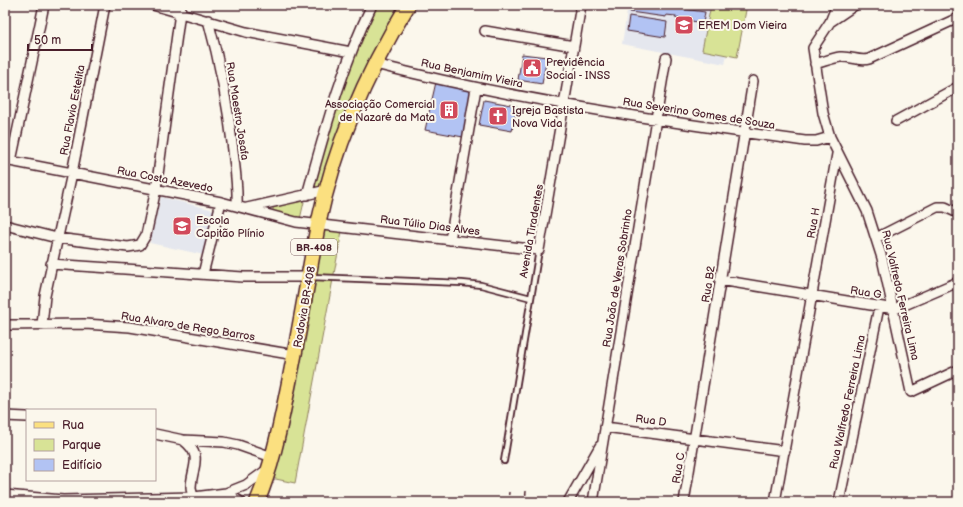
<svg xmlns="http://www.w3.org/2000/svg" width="963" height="507" font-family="'Balsamiq Sans',sans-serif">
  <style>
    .built { fill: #e5e7ee }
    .green { fill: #d8e396; stroke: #918160 }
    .building { fill: #b2c3f3; stroke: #4a1f2b }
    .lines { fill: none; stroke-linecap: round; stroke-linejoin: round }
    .lane-casing { stroke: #4a1f2b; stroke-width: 8 }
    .street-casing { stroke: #4a1f2b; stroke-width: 12 }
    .primary-casing { stroke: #4a1f2b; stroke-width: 17 }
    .path { stroke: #4a1f2b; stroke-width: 1.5; stroke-dasharray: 4 3; stroke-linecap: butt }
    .lane { stroke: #fbf7ec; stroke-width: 4.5 }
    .street { stroke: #fbf7ec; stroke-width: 9 }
    .primary { stroke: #fbe080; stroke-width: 14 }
    .labels { text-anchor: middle; stroke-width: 4; stroke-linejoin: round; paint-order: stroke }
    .shield { fill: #fbf7ec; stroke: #7f6065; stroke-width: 1 }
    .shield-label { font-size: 10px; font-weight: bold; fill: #4a1f2b }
    .poi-label { font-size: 11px; fill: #4a1f2b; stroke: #fbf7ec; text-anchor: start }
    .street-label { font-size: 11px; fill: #4a1f2b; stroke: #fbf7ec }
  </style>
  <rect width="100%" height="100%" fill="#fbf7ec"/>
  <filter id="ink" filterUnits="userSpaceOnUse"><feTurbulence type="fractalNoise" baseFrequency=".025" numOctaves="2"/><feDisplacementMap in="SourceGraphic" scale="8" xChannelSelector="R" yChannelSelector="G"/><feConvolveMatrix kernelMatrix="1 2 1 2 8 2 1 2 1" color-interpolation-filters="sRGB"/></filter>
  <g filter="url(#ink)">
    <path class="built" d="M628 5H747L737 57 727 55 725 64 622 44Z
      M161 197 214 210 204 255 150 243Z"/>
    <path class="green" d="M372 5H409L375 64 327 190 307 195 327 126Z
      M711 5H747L737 57 702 50Z
      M298 201 304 202 300 219 273 213V208Z
      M318 228 342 231 295 483 266 477Z"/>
    <path class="building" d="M631 5H677L676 8 705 12 703 23 675 18 676 16 666 15V17L630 12Z
      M629 16 667 22 665 37 627 31Z
      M522 54 547 57 542 84 518 80Z
      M436 82 473 91 463 137 425 130Z
      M484 100 517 106 512 131 479 125Z"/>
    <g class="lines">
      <g class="lane-casing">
        <path id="lane" d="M311 277 462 283 481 285 531 298
          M504 461 539 250"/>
      </g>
      <g class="street-casing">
        <path id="street" d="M153 5 246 32 351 52
          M837 5 830 22 813 48 823 113 830 137 867 211 882 258 911 392 958 370
          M208 20C220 63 228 106 233 150 235 169 238 187 237 206
          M830 22 855 5
          M485 31 574 46
          M375 64C516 100 661 121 805 141H816L830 137
          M815 64C823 62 832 58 840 57 851 56 859 62 869 59L958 18
          M896 121 958 87
          M5 160 221 202 296 222 539 250 581 5
          M11 161 44 5
          M307 195C325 130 342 66 372 5
          M247 208 327 190
          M5 225 57 238 128 247 140 245 146 235 156 189 181 5
          M876 238 937 207H945L958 213
          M450 240 476 88
          M51 264 243 277H309
          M203 274 221 202
          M720 280 895 309 958 282
          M5 325 85 324 130 327 295 355
          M42 325 45 296 72 173 105 5
          M5 416 27 417
          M605 427 785 451
          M155 434 183 440 224 442 238 445 272 457
          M183 440C204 456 192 466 191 487 191 492 194 496 193 502
          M226 493 241 502
          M5 495 63 500 194 497 226 493 246 485 268 469
          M568 502 600 446
          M593 502 666 58
          M684 502 753 81
          M775 502 837 154
          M839 502 879 307"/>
      </g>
      <g class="primary-casing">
        <path id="primary" d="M257 502C271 469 279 432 286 397 298 340 307 282 318 225 334 148 367 72 408 5"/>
      </g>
      <path class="path" d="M508 502 509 492
        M525 502 526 491"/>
      <use href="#lane" class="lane"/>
      <use href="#street" class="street"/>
      <use href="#primary" class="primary"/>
    </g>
  </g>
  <defs>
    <g id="school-square" transform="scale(1)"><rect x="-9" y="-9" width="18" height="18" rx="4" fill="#d1495b" stroke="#fbf7ec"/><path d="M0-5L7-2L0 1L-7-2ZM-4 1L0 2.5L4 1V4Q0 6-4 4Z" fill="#fff"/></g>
    <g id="civic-square" transform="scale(1)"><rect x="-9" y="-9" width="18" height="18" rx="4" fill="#d1495b" stroke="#fbf7ec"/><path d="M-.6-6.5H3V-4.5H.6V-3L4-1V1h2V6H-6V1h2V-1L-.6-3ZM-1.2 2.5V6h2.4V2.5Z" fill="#fff"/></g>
    <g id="building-square" transform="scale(1)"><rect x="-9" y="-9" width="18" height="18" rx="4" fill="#d1495b" stroke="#fbf7ec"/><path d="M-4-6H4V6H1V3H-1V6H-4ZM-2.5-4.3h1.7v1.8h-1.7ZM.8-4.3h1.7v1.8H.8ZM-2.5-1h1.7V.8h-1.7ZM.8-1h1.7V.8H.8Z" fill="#fff"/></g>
    <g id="church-square" transform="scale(1)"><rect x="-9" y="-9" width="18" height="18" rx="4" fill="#d1495b" stroke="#fbf7ec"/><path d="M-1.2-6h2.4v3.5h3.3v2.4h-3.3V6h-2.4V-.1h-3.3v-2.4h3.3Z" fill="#fff"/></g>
  </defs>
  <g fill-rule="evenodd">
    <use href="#school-square" x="684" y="25"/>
    <use href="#civic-square" x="532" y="68"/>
    <use href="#building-square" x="449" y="110"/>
    <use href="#church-square" x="498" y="116"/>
    <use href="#school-square" x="182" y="226"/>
  </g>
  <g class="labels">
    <rect class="shield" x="291" y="239" width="46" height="16" rx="3"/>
    <g class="shield-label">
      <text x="314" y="251">BR-408</text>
    </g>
    <g class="poi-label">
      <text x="698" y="29">EREM Dom Vieira</text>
      <text x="546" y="66">Previdência<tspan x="546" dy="13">Social - INSS</tspan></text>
      <text x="435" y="108" text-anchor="end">Associação Comercial<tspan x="435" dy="13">de Nazaré da Mata</tspan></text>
      <text x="512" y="114">Igreja Bastista<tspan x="512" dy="13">Nova Vida</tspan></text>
      <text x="196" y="224">Escola<tspan x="196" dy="13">Capitão Plínio</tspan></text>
    </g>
    <g class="street-label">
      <text transform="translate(472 73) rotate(12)" y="4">Rua Benjamim Vieira</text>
      <text transform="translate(72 110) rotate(-79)" y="4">Rua Flavio Estelita</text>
      <text transform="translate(238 111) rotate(81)" y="4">Rua Maestro Josafa</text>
      <text transform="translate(699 113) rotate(9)" y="4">Rua Severino Gomes de Souza</text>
      <text transform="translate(165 179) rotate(11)" y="4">Rua Costa Azevedo</text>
      <text transform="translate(813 223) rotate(-80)" y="4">Rua H</text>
      <text transform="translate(430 225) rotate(7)" y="4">Rua Túlio Dias Alves</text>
      <text transform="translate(531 231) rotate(-80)" y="4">Avenida Tiradentes</text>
      <text transform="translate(617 278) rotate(-81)" y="4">Rua João de Veras Sobrinho</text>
      <text transform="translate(708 284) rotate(-81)" y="4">Rua B2</text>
      <text transform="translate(866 292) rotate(9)" y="4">Rua G</text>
      <text transform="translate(901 295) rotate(77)" y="4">Rua Valfredo Ferreira Lima</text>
      <text transform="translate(304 307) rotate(-80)" y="4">Rodovia BR-408</text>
      <text transform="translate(188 326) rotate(9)" y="4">Rua Alvaro de Rego Barros</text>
      <text transform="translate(847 402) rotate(-78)" y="4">Rua Walfredo Ferreira Lima</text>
      <text transform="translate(651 420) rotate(7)" y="4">Rua D</text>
      <text transform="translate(678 468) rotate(-81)" y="4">Rua C</text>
    </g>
  </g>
  <rect width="963" height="507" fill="none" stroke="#fbf7ec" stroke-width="20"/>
  <rect x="10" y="10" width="943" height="487" fill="none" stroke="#4a1f2b" stroke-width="1.5" filter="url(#ink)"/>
  <rect x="26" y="409" width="130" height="72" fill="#fbf7ec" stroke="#b4a19f"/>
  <rect x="34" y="422" width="20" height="6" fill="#fbe080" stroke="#b4a19f"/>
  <text x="62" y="429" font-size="12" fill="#4a1f2b">Rua</text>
  <rect x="34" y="439" width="20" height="12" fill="#d8e396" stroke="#b4a19f"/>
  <text x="62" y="449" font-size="12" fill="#4a1f2b">Parque</text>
  <rect x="34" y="459" width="20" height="12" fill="#b2c3f3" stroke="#b4a19f"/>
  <text x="62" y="469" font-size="12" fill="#4a1f2b">Edifício</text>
  <path d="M28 44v6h64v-6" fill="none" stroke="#4a1f2b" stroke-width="2"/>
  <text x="34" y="44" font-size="12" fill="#4a1f2b" stroke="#fbf7ec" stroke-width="3" paint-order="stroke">50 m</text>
</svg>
